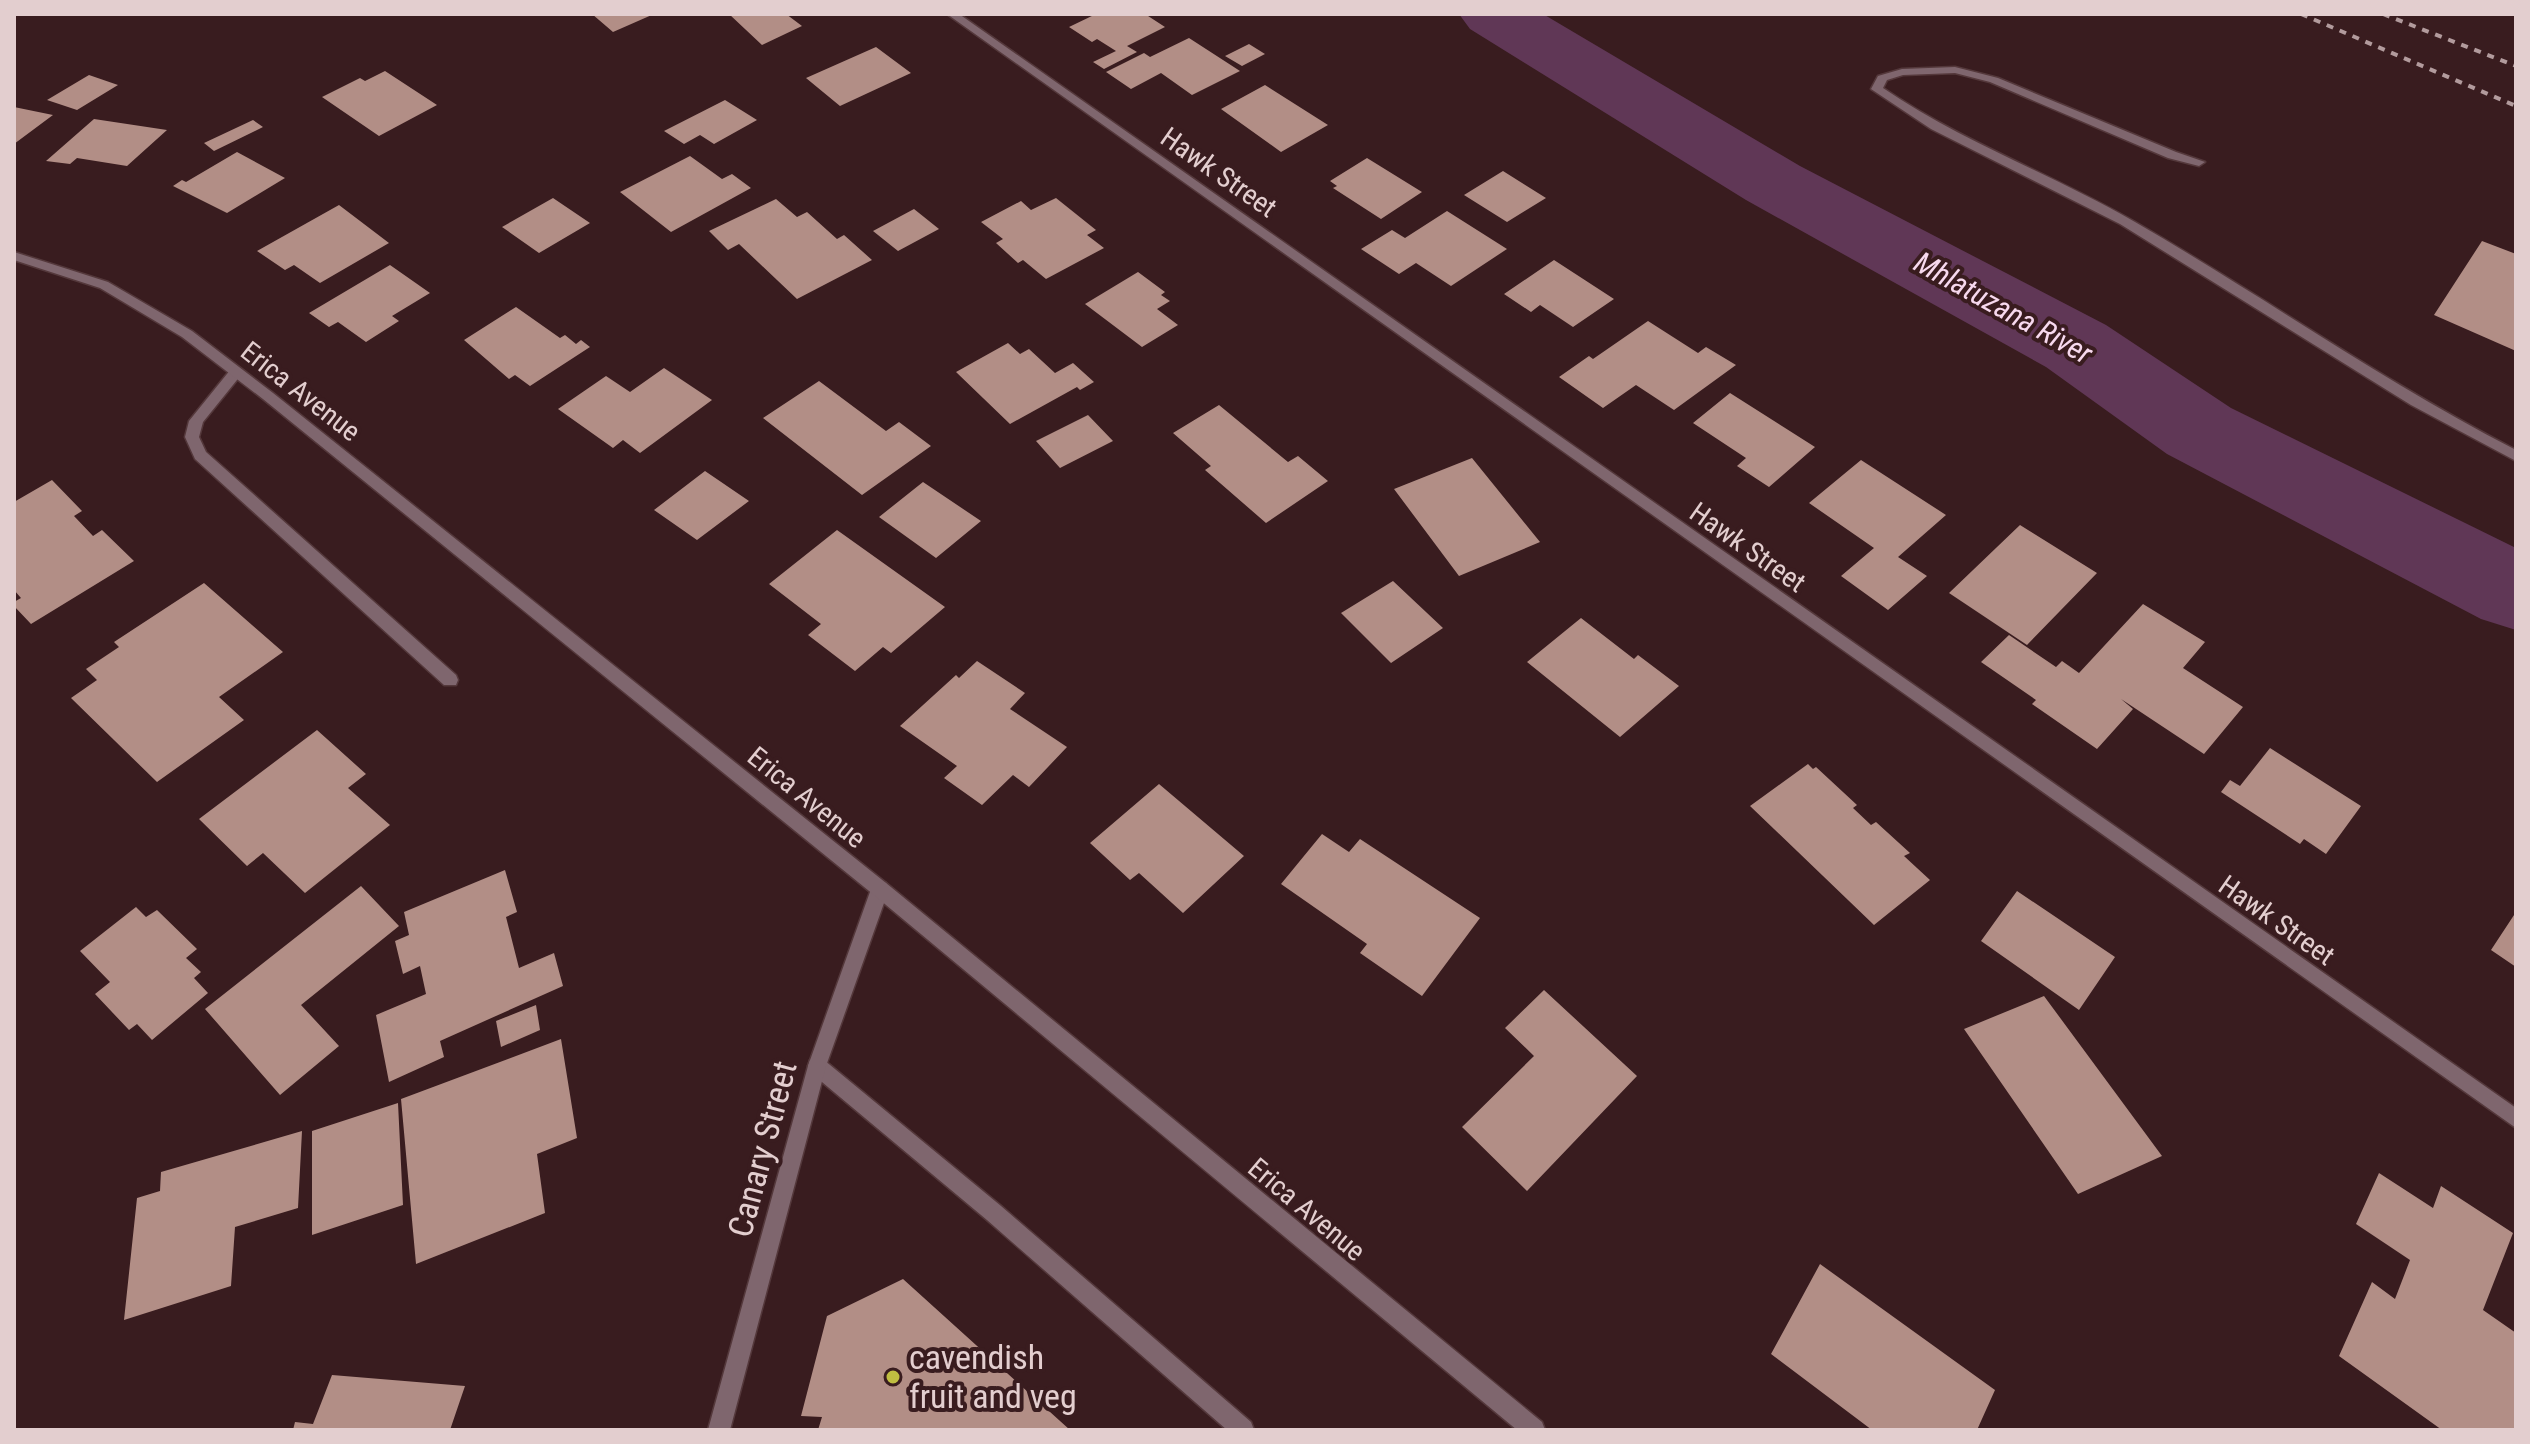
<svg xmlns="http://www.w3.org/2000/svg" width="2530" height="1444" font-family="'Roboto Condensed',sans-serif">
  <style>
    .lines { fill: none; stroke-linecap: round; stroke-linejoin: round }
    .river { fill: #603756; fill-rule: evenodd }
    .building { fill: #b28e86 }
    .service-casing { stroke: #54383b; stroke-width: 3 }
    .minor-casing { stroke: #54383b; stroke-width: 3 }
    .tertiary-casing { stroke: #54383b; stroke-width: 3 }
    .service { fill: #7f666e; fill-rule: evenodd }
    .minor { fill: #7f666e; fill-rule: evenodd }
    .tertiary { fill: #7f666e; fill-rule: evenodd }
    .rail { stroke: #b29b9d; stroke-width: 4; stroke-dasharray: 7 7; stroke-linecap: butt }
    .poi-dot { fill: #c0be41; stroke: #391c1f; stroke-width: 3 }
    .labels { text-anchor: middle; stroke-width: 8; stroke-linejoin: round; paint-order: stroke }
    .street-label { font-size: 28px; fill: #e3cecf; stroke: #391c1f }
    .water-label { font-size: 30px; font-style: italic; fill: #f7d9ee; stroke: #391c1f }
    .near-street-label { font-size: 34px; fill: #e3cecf; stroke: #391c1f }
    .near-poi-label { font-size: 34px; fill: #e3cecf; stroke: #391c1f; text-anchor: start }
  </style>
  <rect width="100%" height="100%" fill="#391c1f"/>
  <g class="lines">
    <path class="river" d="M1459 14H1543L1800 166 2106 325 2231 408 2516 548V630L2481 619 2167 454 2046 367 1746 200 1470 29Z"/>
  </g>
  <path class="building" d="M592 14H654L613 32Z
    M729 14H786L802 26 762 45Z
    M1096 14H1145L1165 27 1127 46 1137 52 1104 69 1093 62 1116 51 1097 39 1092 42 1069 27Z
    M1189 38 1240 71 1192 95 1161 73 1131 89 1106 72 1144 53 1150 57Z
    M1249 44 1265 54 1242 66 1225 56Z
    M876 47 911 73 840 106 806 78Z
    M385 71 437 105 379 136 322 97 360 78 365 81Z
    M89 75 118 85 77 110 47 100Z
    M1265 85 1328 125 1281 152 1221 109Z
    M725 100 757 120 714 144 700 135 684 144 664 131Z
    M14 107 53 115 14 144Z
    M94 119 167 130 127 166 77 158 70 164 46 161Z
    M253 120 263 127 214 151 204 143Z
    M237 152 285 178 227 213 173 186 182 180 186 182Z
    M690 156 722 179 732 174 751 188 671 232 620 192Z
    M1367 158 1422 192 1381 219 1333 188 1337 186 1330 181Z
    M1503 171 1546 198 1507 222 1464 195Z
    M553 198 590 223 539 253 502 227Z
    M1056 198 1096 230 1087 235 1104 248 1046 279 1023 260 1018 263 996 243 1003 239 981 222 1021 201 1031 210Z
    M776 199 797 217 807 212 837 239 844 235 872 260 797 299 739 244 728 250 709 231Z
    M339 205 389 243 320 283 294 265 285 270 257 251Z
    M914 209 939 229 898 251 873 231Z
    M1447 211 1507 249 1451 286 1416 263 1399 274 1361 249 1392 230 1405 238Z
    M2482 241 2516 254V351L2434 315Z
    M1554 260 1614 299 1573 327 1540 305 1531 312 1504 294Z
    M390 265 430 293 392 316 399 321 366 342 338 322 329 327 309 313Z
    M1138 272 1165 292 1161 295 1170 301 1157 309 1178 325 1142 347 1085 304Z
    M516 307 560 338 565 335 576 344 581 340 590 347 530 386 515 375 509 379 464 340Z
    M1648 321 1698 353 1706 347 1736 365 1674 410 1636 385 1603 408 1559 377 1589 356 1593 359Z
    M1008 343 1020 354 1029 349 1055 373 1073 363 1094 382 1080 390 1077 387 1010 424 956 372Z
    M664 368 712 400 640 453 623 440 613 448 558 409 606 376 630 392Z
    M819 381 886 431 899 422 931 446 862 495 763 418Z
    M1730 393 1815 447 1769 487 1737 466 1746 458 1693 423Z
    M1219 405 1288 462 1298 456 1328 481 1266 523 1205 470 1211 466 1173 433Z
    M1088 415 1113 441 1060 468 1036 441Z
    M1472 458 1540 542 1459 576 1394 489Z
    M1861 460 1946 515 1898 557 1927 576 1888 610 1841 576 1874 548 1809 503Z
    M705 471 749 501 697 540 654 510Z
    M52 480 82 511 74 516 93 536 102 530 134 561 31 624 14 606V602L21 598 14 590V502Z
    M923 482 981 521 936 558 879 517Z
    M2020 525 2097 573 2027 645 1949 593Z
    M837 530 945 607 891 653 883 647 855 671 808 635 821 624 769 584Z
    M1393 581 1443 628 1391 663 1341 613Z
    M204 583 283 652 219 697 244 720 157 782 71 698 97 680 86 669 119 647 114 642Z
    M2143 604 2205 642 2183 668 2243 707 2204 754 2121 699 2133 709 2097 749 2032 704 2036 700 1981 662 2009 635 2056 667 2062 661 2079 673Z
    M1581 618 1634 659 1638 655 1679 686 1620 737 1527 662Z
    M977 661 1025 693 1010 709 1067 747 1029 787 1013 775 982 805 944 778 957 766 900 726 956 675 959 678Z
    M317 730 366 774 348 788 390 825 305 893 263 853 247 866 199 819Z
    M2270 748 2361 806 2326 854 2304 839 2300 844 2221 792 2230 780 2240 786Z
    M1808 764 1813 769 1816 767 1857 805 1853 808 1871 825 1876 822 1910 853 1904 856 1930 880 1874 925 1750 806Z
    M1159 784 1244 856 1183 913 1139 873 1130 880 1090 843Z
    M1322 834 1349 852 1360 839 1480 918 1422 996 1360 953 1367 944 1281 884Z
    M505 870 517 912 506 917 519 968 554 953 563 986 440 1041 444 1057 389 1082 376 1015 426 994 420 966 403 974 395 941 409 935 404 912Z
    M361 886 399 926 301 1005 339 1046 280 1095 205 1009Z
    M2017 891 2115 957 2079 1010 1981 941Z
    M136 907 146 917 157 910 197 949 186 958 201 972 194 978 208 993 152 1040 137 1024 129 1030 95 994 110 982 80 951Z
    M2516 912V967L2491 950Z
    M1544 990 1637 1076 1527 1191 1462 1127 1534 1056 1505 1028Z
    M2044 996 2162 1156 2078 1194 1964 1029Z
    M536 1005 540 1030 501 1047 496 1021Z
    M561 1039 577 1138 537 1154 545 1213 416 1264 401 1099Z
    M398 1103 403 1205 312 1235V1131Z
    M302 1131 298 1208 235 1227 231 1286 124 1320 137 1198 160 1191 161 1172Z
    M2379 1173 2433 1208 2441 1186 2513 1233 2483 1310 2516 1333V1430H2442L2339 1356 2372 1282 2395 1299 2410 1260 2356 1224Z
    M1820 1264 1995 1390 1977 1430H1872L1771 1354Z
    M903 1279 1070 1430H818L822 1417 801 1416 827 1316Z
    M332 1375 465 1386 450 1430H293L295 1422 313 1424Z"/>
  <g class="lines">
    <g class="service-casing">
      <path id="service" d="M1955 67 1998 78 2176 152 2205 162 2199 166 2168 158 1990 82 1955 73 1903 75 1887 80 1883 88C1962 142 2052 174 2135 222 2263 296 2384 382 2516 450V461L2411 405 2120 224 1931 129 1871 89 1878 76 1902 69Z
        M236 367 243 372 241 375 203 422 199 437 206 452 456 675 458 680 456 685H444L195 459 185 437 189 421 231 369Z
        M817 1057 824 1060 1001 1206 1251 1422 1254 1430H1227L987 1220 810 1072 808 1066 810 1060Z"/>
    </g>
    <g class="minor-casing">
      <path id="minor" d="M947 14H959L2516 1108V1128Z
        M880 881 886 883 889 889 826 1066 730 1430H708L808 1066 871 889 874 883Z"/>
    </g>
    <g class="tertiary-casing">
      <path id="tertiary" d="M14 252 108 282 192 331 273 393 886 883 1542 1422 1545 1430H1517L874 895 263 399 182 337 100 288 14 260Z"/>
    </g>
    <use href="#service" class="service"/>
    <use href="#minor" class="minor"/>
    <use href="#tertiary" class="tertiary"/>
    <path class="rail" d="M2301 14 2516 106
      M2383 14 2516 66"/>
  </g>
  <circle class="poi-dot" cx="893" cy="1377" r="8"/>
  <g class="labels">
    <g class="street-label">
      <text transform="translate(1219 172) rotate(35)" y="10">Hawk Street</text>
      <text transform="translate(301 391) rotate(38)" y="10">Erica Avenue</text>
      <text transform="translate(1748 547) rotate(35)" y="10">Hawk Street</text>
      <text transform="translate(807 797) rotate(39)" y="10">Erica Avenue</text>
      <text transform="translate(2277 920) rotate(35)" y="10">Hawk Street</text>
      <text transform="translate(1307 1209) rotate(40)" y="10">Erica Avenue</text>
    </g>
    <g class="water-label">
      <text transform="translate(2003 308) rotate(29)" y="10">Mhlatuzana River</text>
    </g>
    <g class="near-street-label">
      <text transform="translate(762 1149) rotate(-75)" y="12">Canary Street</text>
    </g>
    <g class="near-poi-label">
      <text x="909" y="1369">cavendish<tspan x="909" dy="39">fruit and veg</tspan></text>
    </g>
  </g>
  <rect width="2530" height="1444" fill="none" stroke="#e3cecf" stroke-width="32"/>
</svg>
